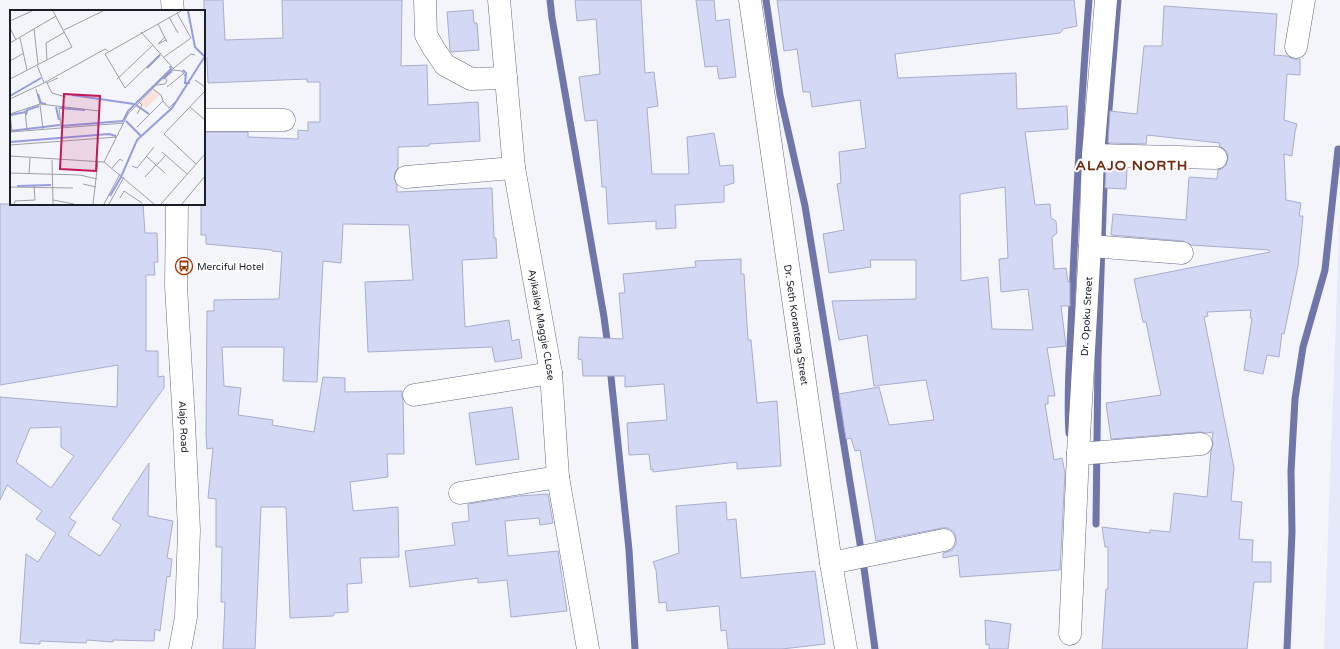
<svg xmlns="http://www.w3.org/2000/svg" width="1340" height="649" font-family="'Varela Round',sans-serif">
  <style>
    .built { fill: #e6e9f9 }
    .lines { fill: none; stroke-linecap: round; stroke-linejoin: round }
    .stream { stroke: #7076a9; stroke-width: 7 }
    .building { fill: #d3d8f4; stroke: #a9adcd; fill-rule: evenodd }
    .minor-casing { stroke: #676b88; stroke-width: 23 }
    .minor { stroke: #fff; stroke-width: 22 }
    .labels { text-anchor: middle; stroke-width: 4; stroke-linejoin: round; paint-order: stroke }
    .poi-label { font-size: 10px; fill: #1b1d28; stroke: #fff; text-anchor: start }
    .street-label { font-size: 10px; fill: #1b1d28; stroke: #fff }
    .district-label { font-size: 14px; font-weight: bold; letter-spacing: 1px; fill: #6f2e13; stroke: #fff }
    .inset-river { fill: none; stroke: #959ce0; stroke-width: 2 }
    .inset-road { fill: none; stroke: #9d9fa7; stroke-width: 1 }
    .view { fill: #c2185b; fill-opacity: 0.15; stroke: #c2185b; stroke-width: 2 }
    .inset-edge { fill: none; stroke: #1b1d28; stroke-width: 2 }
  </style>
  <rect width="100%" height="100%" fill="#f3f5fb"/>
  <path class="built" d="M1340 211V649H1324L1329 505Z"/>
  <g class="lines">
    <path class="stream" d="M550 0 552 18 604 317 608 347
      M766 0 780 95 805 206 864 568 875 649
      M610 367 629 550 635 649
      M1069 433C1066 389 1071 344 1072 300 1076 200 1081 100 1089 0
      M1096 524 1098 359 1105 158 1118 0
      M1287 649 1292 532 1291 471 1295 399 1303 347 1325 270 1338 149"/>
  </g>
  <path class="building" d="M204 0H223L225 40 283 38 282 0H402L401 66 427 65 428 105 478 102 480 141 429 144V146L398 147V168L395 172 394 178 397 186V192L492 188 494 238H496L497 258 462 260 465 327 509 320 512 341 519 339 522 358 495 362 492 347 368 352 365 282 413 280 409 225 343 224 341 263 323 261 317 382 283 381 284 347H222L224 386 241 388 238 415 273 420 272 425 314 432 323 377 345 378V392L402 391V397L403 401 404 454H387L388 477 350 482 353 511 398 507 399 557 360 558 362 583 347 584 348 612 334 613 333 616 290 618 286 507H261L255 649H223L225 602H221L222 547H216V499L208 498 213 448 207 449 206 434 207 311H214V300L279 299 282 252 272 251V250L206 244V235H201V204H204L205 132H248V137L298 139V130L308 131V122H320V82H307V79L208 83 207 58H204Z
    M575 0H641L645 73 654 72 658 106 647 108 652 174H689L687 137 714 133 720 166 733 165 734 183 724 186V202L675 205 676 228 656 229V221L608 224 606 187H602L597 120 585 121 579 77 600 74 596 19 577 21Z
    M696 0H714L716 21 729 19 736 77 719 79 717 66 705 67Z
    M777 0H1074L1077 26 1063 29 1060 33 895 54 898 78 1016 73 1017 109 1067 106 1068 129 1025 132 1035 205 1050 204 1051 218 1056 221 1057 233 1052 237 1054 269 1066 268 1068 282H1070V306H1061L1066 346 1047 348 1055 396H1048V404H1045L1054 460 1062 458 1065 473 1060 570 960 577 958 555 943 558V553L952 550 956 544V538L954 532 948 528H942L876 541 860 450 855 451 851 438 846 439 839 394 879 387 889 425 934 420 926 380 874 386 867 335 839 340 832 301 916 299V260H870L871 267 829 273 823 234 844 230 837 184 841 183 839 152 866 148 860 100 812 107 810 92H803L797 49 784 51ZM1005 187 1008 258 999 259 1001 292 1028 289 1033 330 992 329 988 277 961 281 960 194Z
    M1164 6 1277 14 1274 55 1287 56 1294 59H1300V75L1287 74 1284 120 1297 124 1295 132 1292 156 1284 154 1286 200 1301 203 1299 216H1303L1298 266 1284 334 1282 333 1279 357 1267 355 1263 374 1244 370 1252 318H1250L1251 310 1207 312 1208 316 1204 317 1234 468 1231 501 1242 502 1239 539 1253 540 1252 562H1271V582H1254L1247 649H1102L1106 589H1108V547H1105L1102 527 1150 533V530L1170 532 1174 493 1207 497 1211 451 1213 443 1212 439 1213 432 1207 433 1200 432 1111 439 1106 403 1161 395 1146 322H1143L1134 279 1270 252 1269 250 1191 245 1183 241 1111 235 1113 214 1186 220 1189 177 1217 179 1218 170 1222 169 1226 165 1228 159 1227 152 1223 148 1219 146 1220 143 1147 135 1146 144 1108 143 1110 111 1137 114 1144 46H1162Z
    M473 10 474 23H477L479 50 451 52 450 50 447 12Z
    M1106 168H1127L1126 189 1105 188Z
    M0 204H143L145 233H157L158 262H154L155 275H146V351H158V377L164 376V388L69 518 76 522 68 535 100 556 121 525 112 519 149 463 148 516 173 521 167 558 172 559 170 577 167 576 160 631 155 629 154 641 113 640V642L87 640 86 643 40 641V644L20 643 26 554 38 562 56 533 36 519 42 511 7 485 0 500V397L117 407 118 365 0 385ZM61 427V447L74 456 51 488 16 462 30 428Z
    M741 259V274H744L748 340H751L757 403 777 401 781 466 737 469V462L653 472V469L651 470 649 454 629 455 627 423 667 420 664 384 625 387V376H583L582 360 578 359 579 337 623 339 619 293H625L623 274 696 267 695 261Z
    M512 407 519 459 476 465 469 413Z
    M548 494 553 523 540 525 539 518 505 521 508 556 558 551 567 611 511 617 507 580 478 583V578L410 587 405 551 455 545 452 523 469 521 468 504 519 496Z
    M726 502 727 520 736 519 741 578 815 571 825 644 782 649H728L726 630 721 631 719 606 667 611 666 602 659 603 656 570 653 562 679 553 676 506Z
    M985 620 1011 624 1008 649H989V644L986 645Z"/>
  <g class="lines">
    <g class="minor-casing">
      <g id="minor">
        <path d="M172 0 173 11"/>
        <path d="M425 0 426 35 434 49 445 65 471 79 506 78"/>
        <path id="s1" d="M499 0 514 168 551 373 558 477 588 649"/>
        <path id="s2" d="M750 0 831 563 846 649"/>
        <path d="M1296 47 1304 0"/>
        <path d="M204 120H284"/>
        <path d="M1093 155 1216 158"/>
        <path d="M406 177 514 168"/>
        <path id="s3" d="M177 204 176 286 184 422 189 530 186 617 180 649"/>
        <path d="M1090 246 1182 253"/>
        <path d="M414 395 551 373"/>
        <path d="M1078 454 1201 444"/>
        <path d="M460 493 558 477"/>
        <path d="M831 563 944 540"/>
        <path id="s4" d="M1070 634 1078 454 1090 246 1093 155 1106 0"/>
      </g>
    </g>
    <use href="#minor" class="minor"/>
  </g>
  <defs>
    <g id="bus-ring" transform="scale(0.9)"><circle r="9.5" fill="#fff" stroke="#9d3906" stroke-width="1.5"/><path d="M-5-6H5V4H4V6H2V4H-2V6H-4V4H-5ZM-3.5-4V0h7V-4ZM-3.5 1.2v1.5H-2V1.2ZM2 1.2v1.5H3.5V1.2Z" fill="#9d3906"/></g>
  </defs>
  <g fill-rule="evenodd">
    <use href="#bus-ring" x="184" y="266"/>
  </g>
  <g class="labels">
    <g class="poi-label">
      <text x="197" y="270">Merciful Hotel</text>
    </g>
    <g class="street-label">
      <text dy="4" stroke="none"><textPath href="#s4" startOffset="318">Dr. Opoku Street</textPath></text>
      <text dy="4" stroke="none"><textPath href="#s1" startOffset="328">Ayikailey Maggie CLose</textPath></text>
      <text dy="4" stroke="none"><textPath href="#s2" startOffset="328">Dr. Seth Koranteng Street</textPath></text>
      <text dy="4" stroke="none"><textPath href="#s3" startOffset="223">Alajo Road</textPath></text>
    </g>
    <g class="district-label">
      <text x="1132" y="170">ALAJO NORTH</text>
    </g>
  </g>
  <g transform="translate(10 10)">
    <rect width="195" height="195" fill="#f3f5fb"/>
    <path d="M144 79 150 85 136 98 130 93Z" fill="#f9e2d9"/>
    <path class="inset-river" d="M178 1 185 37 195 47M137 58 150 45M173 60 176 63 175 73H180M153 69 162 61M28 84 31 93 36 94M62 85 124 94M0 86 31 68M126 95 139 104M46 97 49 110M50 98 75 100M1 105 15 102M16 105 17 100 29 96M113 111 118 101 161 59 160 56M116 111 131 126M51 116 113 111M0 121 50 115M0 132 99 124 106 126M7 176 41 175M100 186 111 167 127 130 162 98 195 46"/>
    <path class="inset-road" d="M159 7 168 23M0 11 22 1M148 14 157 32M0 18 6 30M24 19 28 54M54 20 93 1M131 22 164 59M155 27 148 34 156 30M10 28 17 60M0 33 46 6M151 43 115 78 95 44 171 1M154 47 181 28 167 3M37 50 36 33 55 22M0 51 14 43M162 60 172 61 175 66M0 69 62 37 43 1M107 69 143 35M185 70 195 77M36 71 42 83 56 87M34 73 95 39 98 41M37 73 48 68M146 75 155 74 157 71 155 67M157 77 174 63M26 79 30 94M0 89 34 73 27 55M153 91 159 98 165 92M30 94 89 101M30 95 33 119M49 97 51 117M180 97 195 110M15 100 17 120M0 104 30 94M127 104 132 95 129 92M0 105 2 121M127 117 153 91 151 85 143 79M0 122 114 113M0 135 107 127M152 142 177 164M0 146 94 152 144 194M136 146 155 163M42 150 43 194M94 152 118 104 159 62 181 44 185 45M186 154 154 124 195 81M122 156 127 158 144 137M146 156 156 145M102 158 110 149 113 151M0 163 70 165 87 169M19 164 20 148M135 167 146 155M73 174 86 177M0 177 63 178M110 188 114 181 132 193M43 190 64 194M4 194 5 191 25 190 24 176M83 194 88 151M94 194 110 164M99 194 114 167M151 194 195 144M172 194 195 166"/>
    <path class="view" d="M54 84 90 86 86 161 50 159Z"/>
    <rect width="195" height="195" class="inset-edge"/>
  </g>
</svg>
